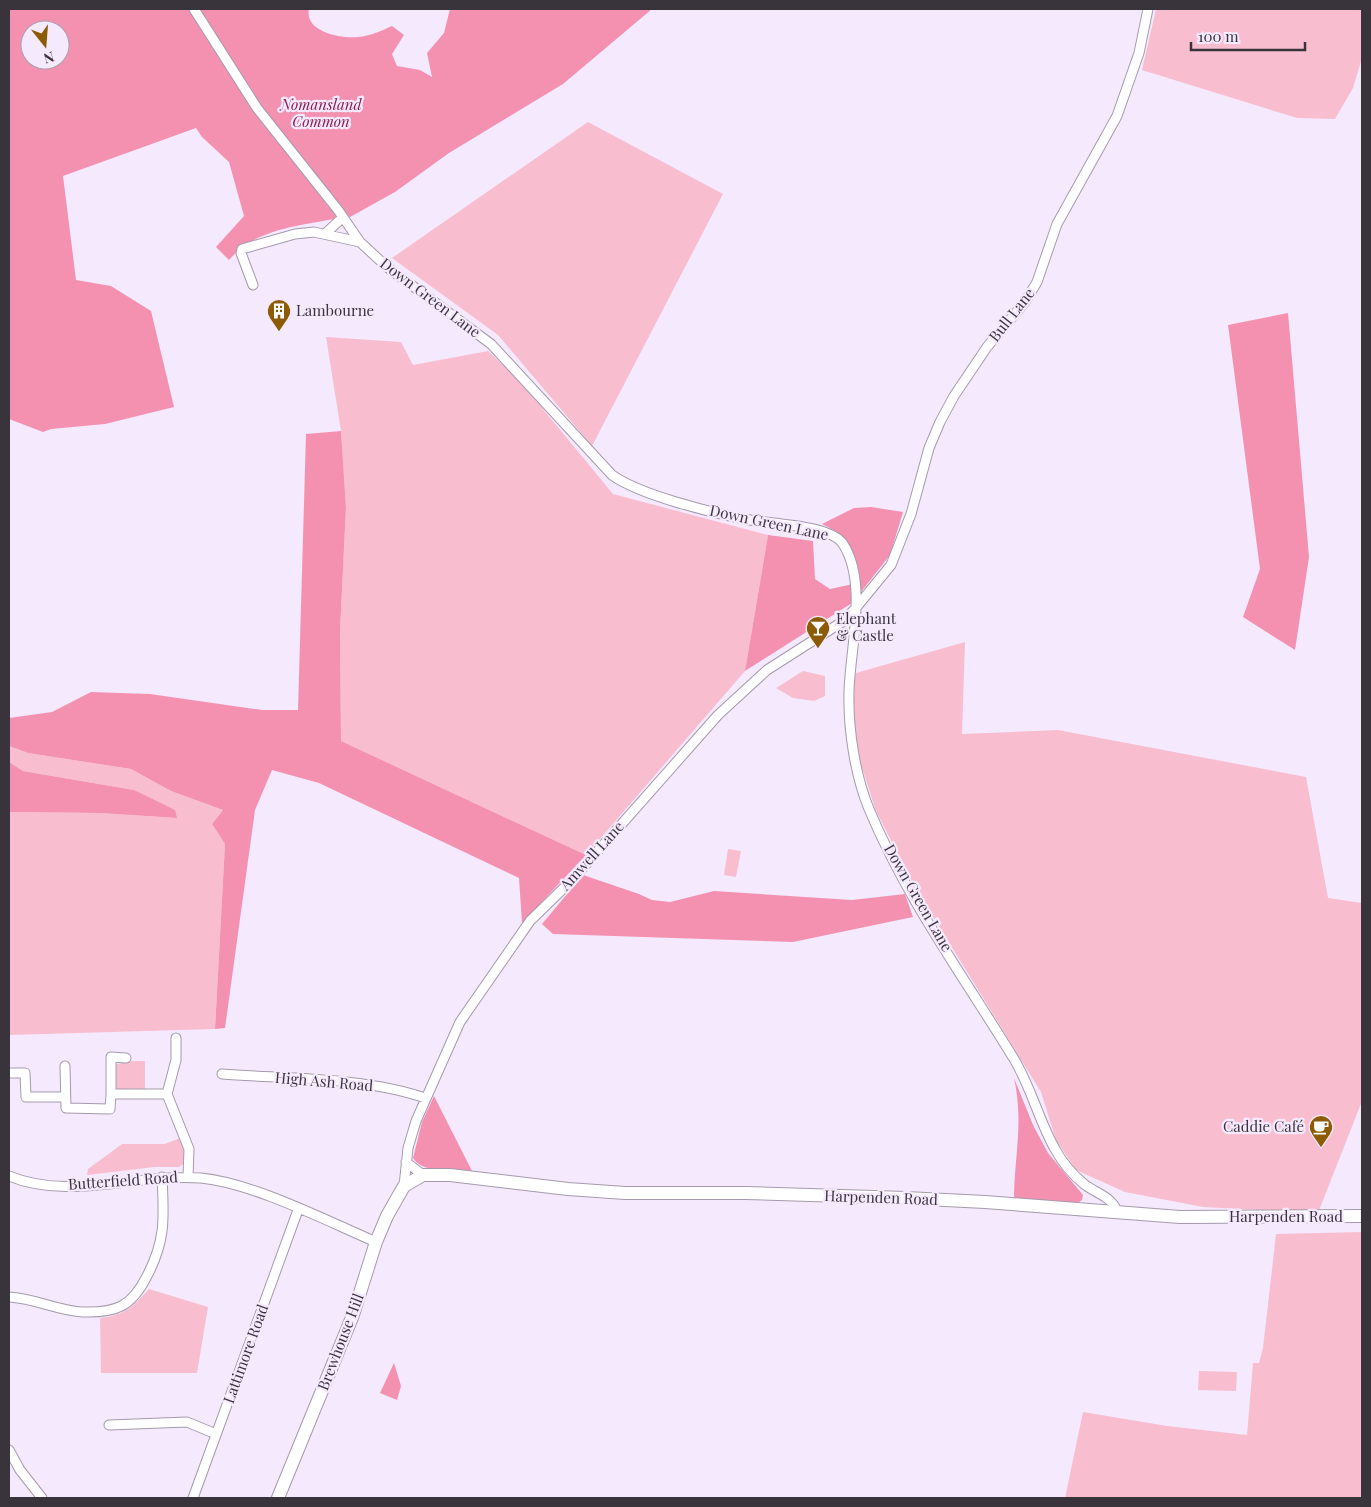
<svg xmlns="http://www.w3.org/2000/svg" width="1371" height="1507" font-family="'Playfair Display',serif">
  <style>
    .green { fill: #f8becf }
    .forest { fill: #f491b1; fill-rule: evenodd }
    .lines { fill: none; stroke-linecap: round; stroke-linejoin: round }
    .street-casing { stroke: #a59aad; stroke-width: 11 }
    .secondary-casing { stroke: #a59aad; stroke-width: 14 }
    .street { stroke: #fff; stroke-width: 9 }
    .secondary { stroke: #fff; stroke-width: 12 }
    .labels { text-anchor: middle; stroke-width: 4.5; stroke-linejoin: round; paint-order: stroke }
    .park-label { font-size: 15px; font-style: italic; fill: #8d1a4d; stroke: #f5e9fe }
    .street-label { font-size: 15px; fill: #39343c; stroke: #f5e9fe }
    .poi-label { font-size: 15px; fill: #39343c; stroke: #f5e9fe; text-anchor: start }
  </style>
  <rect width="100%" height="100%" fill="#f5e9fe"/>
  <path class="green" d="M1156 9H1362V58L1353 88 1335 119 1297 118 1142 70Z
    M588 122 723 194 592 446 498 335 392 258Z
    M326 337 401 342 413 365 488 351 519 380 613 494 768 535 745 671 586 855 341 741 340 631 346 507 341 431Z
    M965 642 962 734 1058 730 1306 777 1328 898 1362 903V1101L1318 1213 1203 1207 1125 1192 1076 1170 1056 1140 1041 1092 916 889 876 811 855 746 852 695 856 673Z
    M803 671 825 676V696L814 701 793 698 776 688Z
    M9 746 28 753 131 769 171 791 223 810 212 824 225 844 215 1029 9 1035V812L100 813 177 818 134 790 23 771 9 762Z
    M728 849 741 851 736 877 724 875Z
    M131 1061H145V1091H115L114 1065Z
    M180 1138 184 1151 183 1164 179 1167H155L87 1175 88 1169 122 1144H165Z
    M1362 1232V1498H1065L1083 1412 1167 1426 1247 1435 1253 1363H1259L1263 1348 1276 1234Z
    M149 1289 208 1307 197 1373H101L100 1318C123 1316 134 1306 149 1289Z
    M1199 1371 1237 1372 1236 1391 1198 1390Z"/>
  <path class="forest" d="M9 9H191L339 218C300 226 256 228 229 260L216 247 244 216 229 162 202 137 196 128 63 176 76 280 111 286 151 311 174 407 105 424 51 429 43 432 9 419ZM30 30H60V60H30Z
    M199 9H309C304 32 341 39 358 37 370 36 381 31 392 26L404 35 392 54 397 66 420 70 432 77 427 53 444 33 450 9H652L563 84 449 153 395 192 350 217 344 215 250 91Z
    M1288 313 1309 557 1295 650 1243 617 1260 569 1228 325Z
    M341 431 346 507 340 631 341 741 586 855 522 923 519 878 319 783 272 770 255 810 225 1028 215 1029 225 844 212 824 223 810 171 791 131 769 28 753 9 746V718L52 712 91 692 150 694 262 710H298L306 434Z
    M871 507 903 512 890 555 861 592C856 561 854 538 822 524L854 508Z
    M768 535 813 541 815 579 830 589 853 584 852 603 745 671Z
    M9 762 23 771 134 790 175 810 177 818 100 813 9 812Z
    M583 875 639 894 652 900 670 902 714 891 852 900 905 894 913 917 793 942 553 934 542 924Z
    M1014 1078 1033 1125 1048 1153 1083 1195 1082 1200 1075 1205 1014 1201C1014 1156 1024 1124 1014 1078Z
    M434 1096 472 1171C455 1170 423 1174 413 1158L422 1122Z
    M394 1363 401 1386 397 1400 380 1393Z"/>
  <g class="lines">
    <g class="street-casing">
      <path id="street" d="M194 9 257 108 338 210 360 242 387 267 491 344 612 475C640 495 709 512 744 519 767 524 830 524 843 544 868 582 850 649 849 692 848 729 855 775 869 809 906 898 964 977 1014 1059 1031 1087 1039 1121 1055 1149 1062 1162 1073 1175 1084 1184 1095 1193 1113 1197 1117 1212
        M325 234 343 217
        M253 285 241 253 242 249 295 234 314 232 360 242
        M176 1038V1060L167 1094 189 1149 188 1177
        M126 1058 111 1057V1094H167
        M65 1066 66 1108 110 1109 111 1094
        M9 1073H25L26 1097H65
        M222 1074C287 1079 364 1077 425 1098
        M406 1162 423 1175
        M9 1176C69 1201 138 1173 201 1178 253 1183 327 1221 376 1242
        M404 1186 408 1148 416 1121 460 1022 530 921 574 878 718 715 767 670 842 622 855 609 891 565 911 514 929 448 940 422 954 396 987 347 1025 302 1037 282 1057 224 1117 116 1139 53 1148 9
        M9 1297C34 1298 58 1311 83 1312 117 1313 132 1306 147 1276 166 1240 164 1217 162 1177
        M109 1425 187 1422 216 1434
        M9 1450 20 1470 42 1498
        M193 1498 298 1210"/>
    </g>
    <g class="secondary-casing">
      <path id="secondary" d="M278 1498 353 1315 376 1242 387 1216 404 1186 423 1175H450L568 1189 625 1193H746L906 1198 985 1202 1180 1217 1362 1216"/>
    </g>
    <use href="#street" class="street"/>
    <use href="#secondary" class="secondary"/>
  </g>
  <defs>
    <g id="building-pin" transform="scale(1.25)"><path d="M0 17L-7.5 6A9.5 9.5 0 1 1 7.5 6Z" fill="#8c5b04" stroke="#f5e9fe"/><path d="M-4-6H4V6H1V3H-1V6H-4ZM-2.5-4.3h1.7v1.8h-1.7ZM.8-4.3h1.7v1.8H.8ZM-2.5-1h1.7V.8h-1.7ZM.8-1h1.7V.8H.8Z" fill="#fff"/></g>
    <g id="bar-pin" transform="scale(1.25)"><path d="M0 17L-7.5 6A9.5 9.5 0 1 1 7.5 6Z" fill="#8c5b04" stroke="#f5e9fe"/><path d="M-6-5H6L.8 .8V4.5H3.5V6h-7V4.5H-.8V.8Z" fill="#fff"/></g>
    <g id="cafe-pin" transform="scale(1.25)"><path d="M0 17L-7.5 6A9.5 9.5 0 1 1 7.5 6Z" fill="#8c5b04" stroke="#f5e9fe"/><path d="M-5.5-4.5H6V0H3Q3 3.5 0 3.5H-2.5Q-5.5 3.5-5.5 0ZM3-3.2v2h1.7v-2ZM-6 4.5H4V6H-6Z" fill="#fff"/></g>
  </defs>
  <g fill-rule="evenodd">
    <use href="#building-pin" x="279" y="311"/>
    <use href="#bar-pin" x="818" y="628"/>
    <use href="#cafe-pin" x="1321" y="1127"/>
  </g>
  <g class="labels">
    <g class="park-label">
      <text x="321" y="110">Nomansland<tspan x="321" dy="17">Common</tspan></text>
    </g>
    <g class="street-label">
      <text transform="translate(430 298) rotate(37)" y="5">Down Green Lane</text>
      <text transform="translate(1012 315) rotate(-52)" y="5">Bull Lane</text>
      <text transform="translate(769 523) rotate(12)" y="5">Down Green Lane</text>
      <text transform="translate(592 856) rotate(-48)" y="5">Amwell Lane</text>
      <text transform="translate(918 898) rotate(60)" y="5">Down Green Lane</text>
      <text transform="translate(324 1082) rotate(5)" y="5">High Ash Road</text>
      <text transform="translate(123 1181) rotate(-4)" y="5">Butterfield Road</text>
      <text transform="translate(881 1198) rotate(2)" y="5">Harpenden Road</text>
      <text x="1286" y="1222">Harpenden Road</text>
      <text transform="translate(341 1342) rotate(-69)" y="5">Brewhouse Hill</text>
      <text transform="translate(246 1354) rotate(-70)" y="5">Lattimore Road</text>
    </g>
    <g class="poi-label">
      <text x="296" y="316">Lambourne</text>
      <text x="836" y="624">Elephant<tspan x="836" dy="17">&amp; Castle</tspan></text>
      <text x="1304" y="1132" text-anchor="end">Caddie Café</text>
    </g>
  </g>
  <rect width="1371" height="1507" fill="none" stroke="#39343c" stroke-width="20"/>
  <g transform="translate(45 45) rotate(163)"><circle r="24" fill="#f5e9fe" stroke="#aaa1b0"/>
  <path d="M0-4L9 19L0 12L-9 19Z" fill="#8c5b04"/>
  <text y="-8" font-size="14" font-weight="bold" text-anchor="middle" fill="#39343c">N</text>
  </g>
  <path d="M1191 42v8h114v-8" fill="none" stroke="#39343c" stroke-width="2.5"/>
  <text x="1198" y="42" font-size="15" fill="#39343c" stroke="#f5e9fe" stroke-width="4" paint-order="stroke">100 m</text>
</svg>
